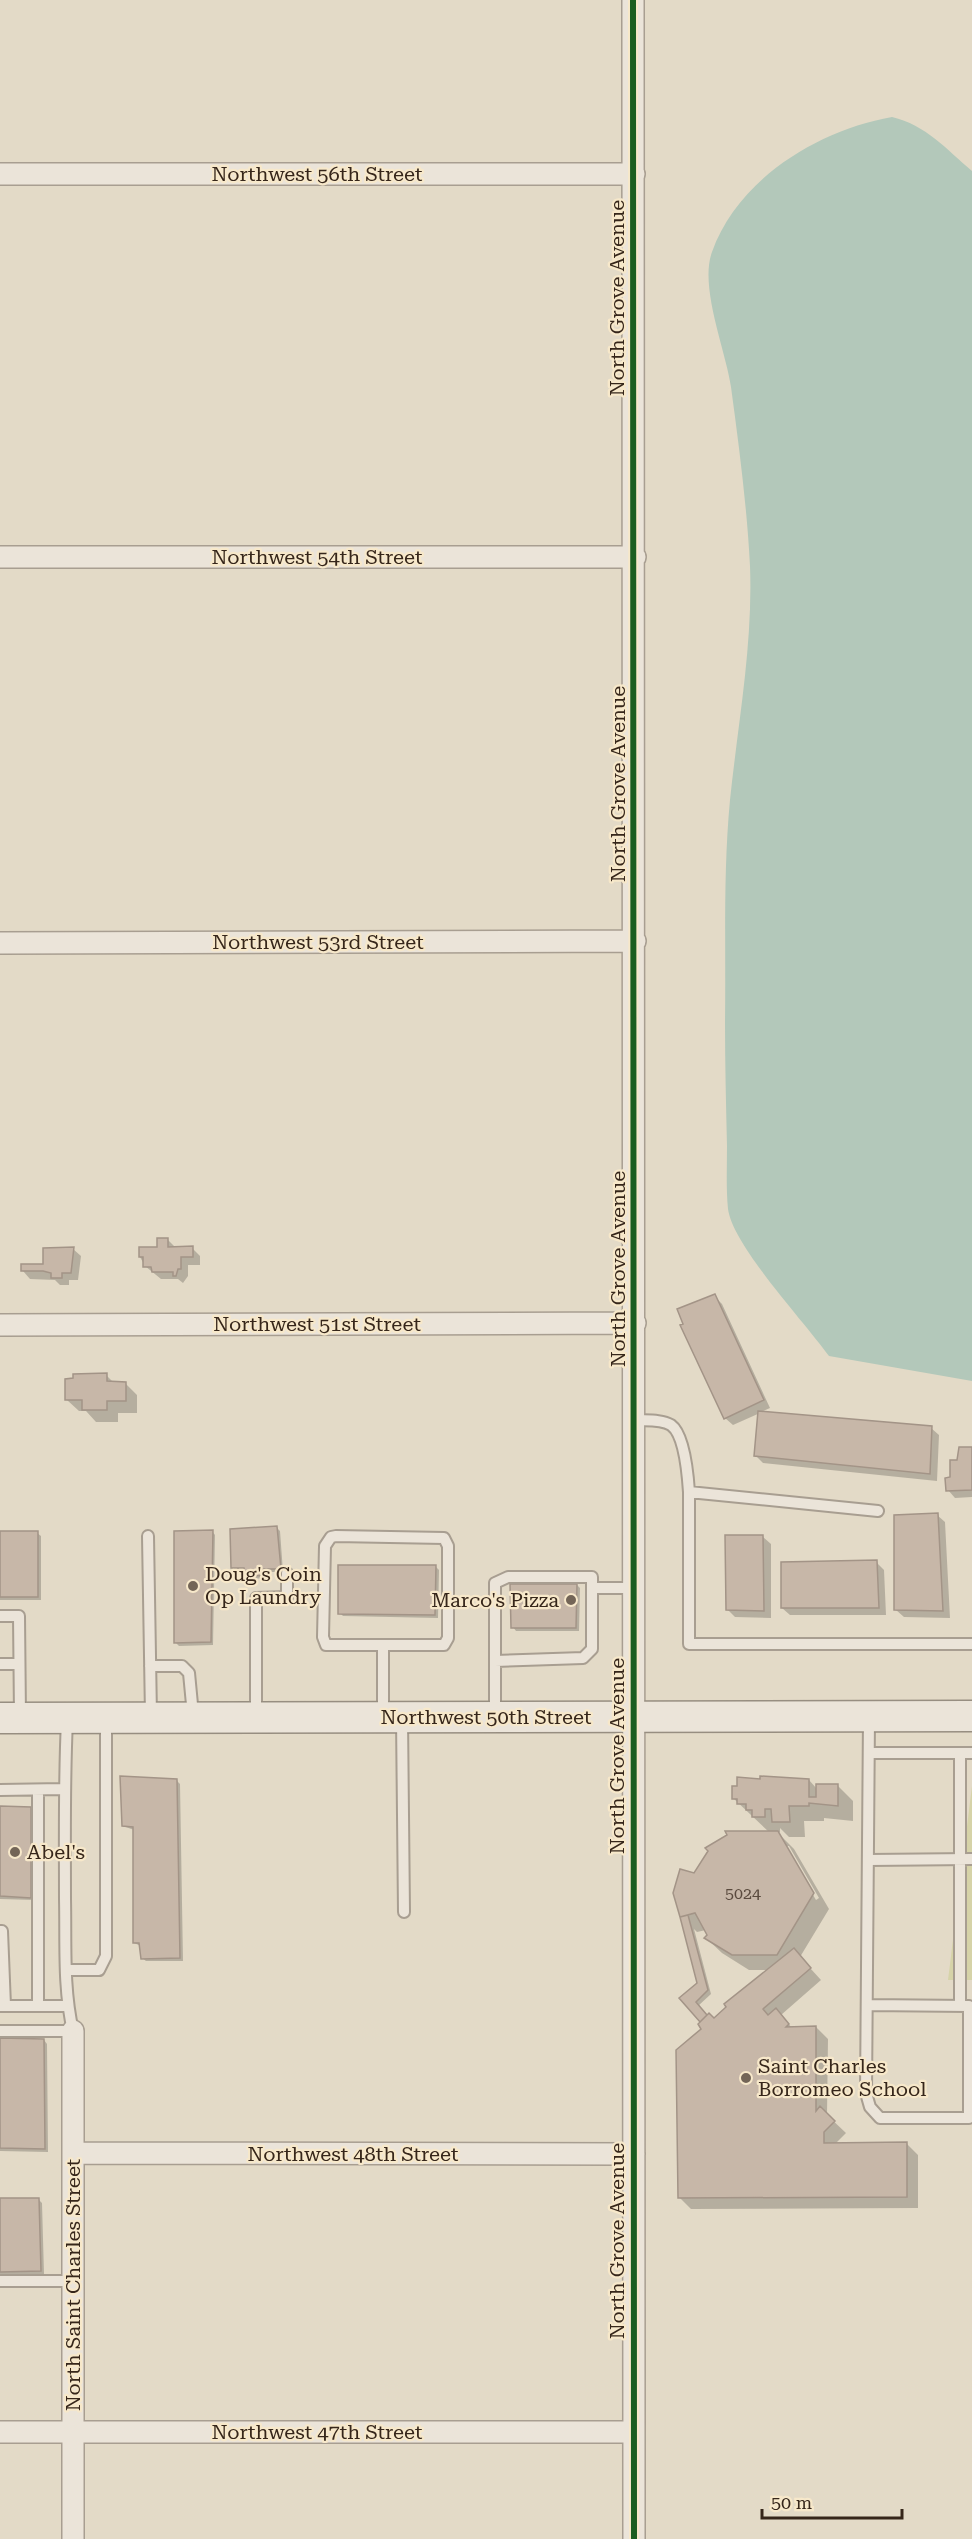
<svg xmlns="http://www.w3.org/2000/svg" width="972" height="2539" font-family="'Roboto Serif',serif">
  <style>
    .green { fill: #d6d3a8 }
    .water { fill: #b3c8ba }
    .shadow { fill: #0003; fill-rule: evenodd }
    .building { fill: #c7b7a8; stroke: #a39487; stroke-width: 1.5 }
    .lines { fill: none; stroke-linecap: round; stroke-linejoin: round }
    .lane-casing { stroke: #a89e91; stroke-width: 14 }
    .street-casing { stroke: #a89e91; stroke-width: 24 }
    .secondary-casing { stroke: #978e81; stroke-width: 33 }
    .lane { stroke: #ebe4d9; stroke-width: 10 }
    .street { stroke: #ebe4d9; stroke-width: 21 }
    .secondary { stroke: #ebe4d9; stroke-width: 30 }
    .cycleway-casing { stroke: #f7e8ca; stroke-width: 10 }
    .cycleway { stroke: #1b5e20; stroke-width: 6 }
    .poi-dot { fill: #736557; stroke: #f7e8ca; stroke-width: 2 }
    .labels { text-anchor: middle; stroke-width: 4.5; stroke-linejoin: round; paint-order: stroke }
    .number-label { font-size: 16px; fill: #5a4a3e }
    .street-label { font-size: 20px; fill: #36261a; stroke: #f7e8ca }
    .poi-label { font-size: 20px; fill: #36261a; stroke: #f7e8ca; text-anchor: start }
  </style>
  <rect width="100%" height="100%" fill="#e3dac7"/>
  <path class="green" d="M972 1786V1980H948Z"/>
  <path class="water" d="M892 117C926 125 946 149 972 171V1381L829 1356C804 1321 733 1246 728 1209 726 1188 727 1167 727 1146 726 1105 725 1063 725 1022 726 948 723 874 730 800 738 723 753 645 750 566 747 507 739 446 731 387 726 351 699 287 712 252 738 179 818 130 892 117Z"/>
  <path class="shadow" d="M168 1240 176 1248H192L200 1256V1265H188V1276L183 1283 178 1279H161L145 1266 140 1257 159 1248Z
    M73 1249 81 1256 78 1280H69V1285H60L55 1280 30 1279 23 1271 45 1265Z
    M714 1296 722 1304 770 1408 761 1412 931 1428 939 1435 937 1481 763 1463 755 1455 760 1413 733 1425 725 1418Z
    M106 1375 114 1383H125L137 1395V1413H118V1422H96L86 1411H79L67 1400Z
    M972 1449V1497L955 1498 948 1490 951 1479 958 1461Z
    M937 1515 945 1522 950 1618 904 1617 896 1610Z
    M277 1528 280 1531 283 1572H267V1579L250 1578 246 1571H236L232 1567Z
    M212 1531 215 1535 213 1645 179 1646 176 1643Z
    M0 1533H37L41 1536V1600H0Z
    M763 1537 771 1544V1618L735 1617 727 1609Z
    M876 1562 884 1570 886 1615H790L782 1608Z
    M435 1566 439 1570 438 1618 343 1616 340 1613Z
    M577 1585 580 1588 579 1631H516L513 1627Z
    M176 1780 180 1784 183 1961H146L142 1958 141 1946 134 1943V1830L123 1826Z
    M809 1780 817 1789 837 1785 853 1801V1821L824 1818V1821H804L805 1837H789L780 1828V1832H777L794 1849 829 1909 800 1957 821 1980 781 2015 792 2028 816 2027 828 2039 827 2115 846 2133 835 2144H907L918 2155V2208L691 2209 679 2197 703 2029 702 2022 681 1998 699 1983 674 1893 695 1874 770 1833 733 1798ZM785 1846H789L819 1898 816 1900ZM694 1929 697 1932 706 1930 709 1935 706 1938 722 1953 749 1970H769L714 2019 707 2017 698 2006 711 1994Z
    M0 1808H30L34 1812V1900L0 1899Z
    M0 2040H44L47 2044 48 2152 0 2151Z
    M0 2200H39L42 2203 44 2274H0Z"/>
  <path class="building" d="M157 1238H168V1247L193 1246V1257H181V1269H178L176 1276H173V1272H152L151 1267H143V1257H139V1247H157Z
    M74 1247 71 1273H62V1278H51V1273L43 1271H21V1264H43V1248Z
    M715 1294 764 1400 724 1419 680 1325 683 1324 677 1309Z
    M107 1373V1381L126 1382V1401H107V1410H82V1400H65V1379L73 1378V1374Z
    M758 1411 932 1426 930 1474 754 1456Z
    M959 1447H972V1490L946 1491 945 1478 950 1477V1460H957Z
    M938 1513 943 1611 894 1610V1515Z
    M277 1526 281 1569H264L265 1576 245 1575 244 1568H231L230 1529Z
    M213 1530 211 1642 174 1643V1531Z
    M0 1531H38V1597H0Z
    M725 1535H763L764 1611 726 1610Z
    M877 1560 879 1608H781V1562Z
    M338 1565H436L435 1615 338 1614Z
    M510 1584H577L576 1628H511Z
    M120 1776 177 1779 180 1958 141 1959 139 1943H133V1827L122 1826Z
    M760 1776 809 1779V1797H816V1784H838V1806L809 1803V1806H789L790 1822H772L771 1809H765V1817H752V1810H746V1804H737V1799H732V1786H737V1777L760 1779Z
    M0 1806 31 1807V1898L0 1896Z
    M725 1831H778L814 1893 777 1955H732L704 1938 707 1935 695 1913 680 1917 673 1893 680 1869 694 1873 708 1851 705 1848 727 1835Z
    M688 1915 708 1990 696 2002 707 2015 700 2022 679 1998 697 1983 680 1917Z
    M794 1948 811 1968 763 2009 768 2015 776 2008 789 2024 786 2027 816 2026V2111L820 2106 835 2121 824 2132V2143L907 2142V2197L678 2198 676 2050 701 2029 698 2024 709 2013 714 2018 726 2007 724 2004Z
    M0 2038 44 2039 45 2149 0 2148Z
    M0 2198H39L41 2271 0 2272Z"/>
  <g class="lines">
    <g class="lane-casing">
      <path id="lane" d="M634 1420C645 1421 661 1419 671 1425 685 1435 688 1477 689 1492L878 1511
        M689 1492V1644H972
        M148 1536 151 1716
        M336 1536 444 1538 448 1546V1638L444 1645H326L323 1637 325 1546 331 1537Z
        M0 1616H19L20 1716
        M383 1647V1714
        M495 1661 583 1658 592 1649V1588
        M0 1664H19
        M150 1666H182L189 1673 193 1715
        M256 1714V1598L287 1597V1573
        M495 1716V1583L508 1577H592V1588H634
        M402 1718 404 1912
        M869 1753H960V2006
        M960 1753H972
        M0 1790 63 1789
        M38 1790V2006
        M869 1860 972 1859
        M0 1931H2L5 2006
        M66 1970H99L106 1956V1718
        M868 2005 969 2006V2118H880L870 2107 866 2093 869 1718
        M0 2006H67
        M0 2031H73C63 1988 66 1943 65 1899 65 1839 64 1781 67 1721
        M0 2281H73"/>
    </g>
    <g class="street-casing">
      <path id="street" d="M633 0 634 2539
        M0 174H634
        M0 557H635
        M0 943 635 941
        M0 1325 635 1323
        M73 2031V2539
        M73 2153 634 2154
        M0 2432H633"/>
    </g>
    <g class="secondary-casing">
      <path id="secondary" d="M0 1718 972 1716"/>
    </g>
    <use href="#lane" class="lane"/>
    <use href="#street" class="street"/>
    <use href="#secondary" class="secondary"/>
    <g class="cycleway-casing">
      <path id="cycleway" d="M633 0 634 2539"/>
    </g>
    <use href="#cycleway" class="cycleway"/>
  </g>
  <g class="poi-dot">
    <circle cx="193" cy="1586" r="6"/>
    <circle cx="571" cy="1600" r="6"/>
    <circle cx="15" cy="1852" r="6"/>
    <circle cx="746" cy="2078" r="6"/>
  </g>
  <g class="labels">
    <g class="number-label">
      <text x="743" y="1899">5024</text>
    </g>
    <g class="street-label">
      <text x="317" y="181">Northwest 56th Street</text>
      <text transform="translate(617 298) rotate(-90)" y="7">North Grove Avenue</text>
      <text x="317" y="564">Northwest 54th Street</text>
      <text transform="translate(618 784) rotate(-90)" y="7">North Grove Avenue</text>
      <text x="318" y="949">Northwest 53rd Street</text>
      <text transform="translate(618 1269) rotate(-90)" y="7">North Grove Avenue</text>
      <text x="317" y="1331">Northwest 51st Street</text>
      <text x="486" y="1724">Northwest 50th Street</text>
      <text transform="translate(617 1756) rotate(-90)" y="7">North Grove Avenue</text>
      <text x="353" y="2161">Northwest 48th Street</text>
      <text transform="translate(617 2241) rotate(-90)" y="7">North Grove Avenue</text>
      <text transform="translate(73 2285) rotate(-90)" y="7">North Saint Charles Street</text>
      <text x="317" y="2439">Northwest 47th Street</text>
    </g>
    <g class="poi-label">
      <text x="205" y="1581">Doug's Coin<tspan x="205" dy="23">Op Laundry</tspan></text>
      <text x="559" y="1607" text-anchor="end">Marco's Pizza</text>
      <text x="27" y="1859">Abel's</text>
      <text x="758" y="2073">Saint Charles<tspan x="758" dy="23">Borromeo School</tspan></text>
    </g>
  </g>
  <path d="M762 2509v9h140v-9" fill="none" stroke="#36261a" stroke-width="3"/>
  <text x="771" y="2509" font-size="18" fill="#36261a" stroke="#f7e8ca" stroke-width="4.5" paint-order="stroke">50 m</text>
</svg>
